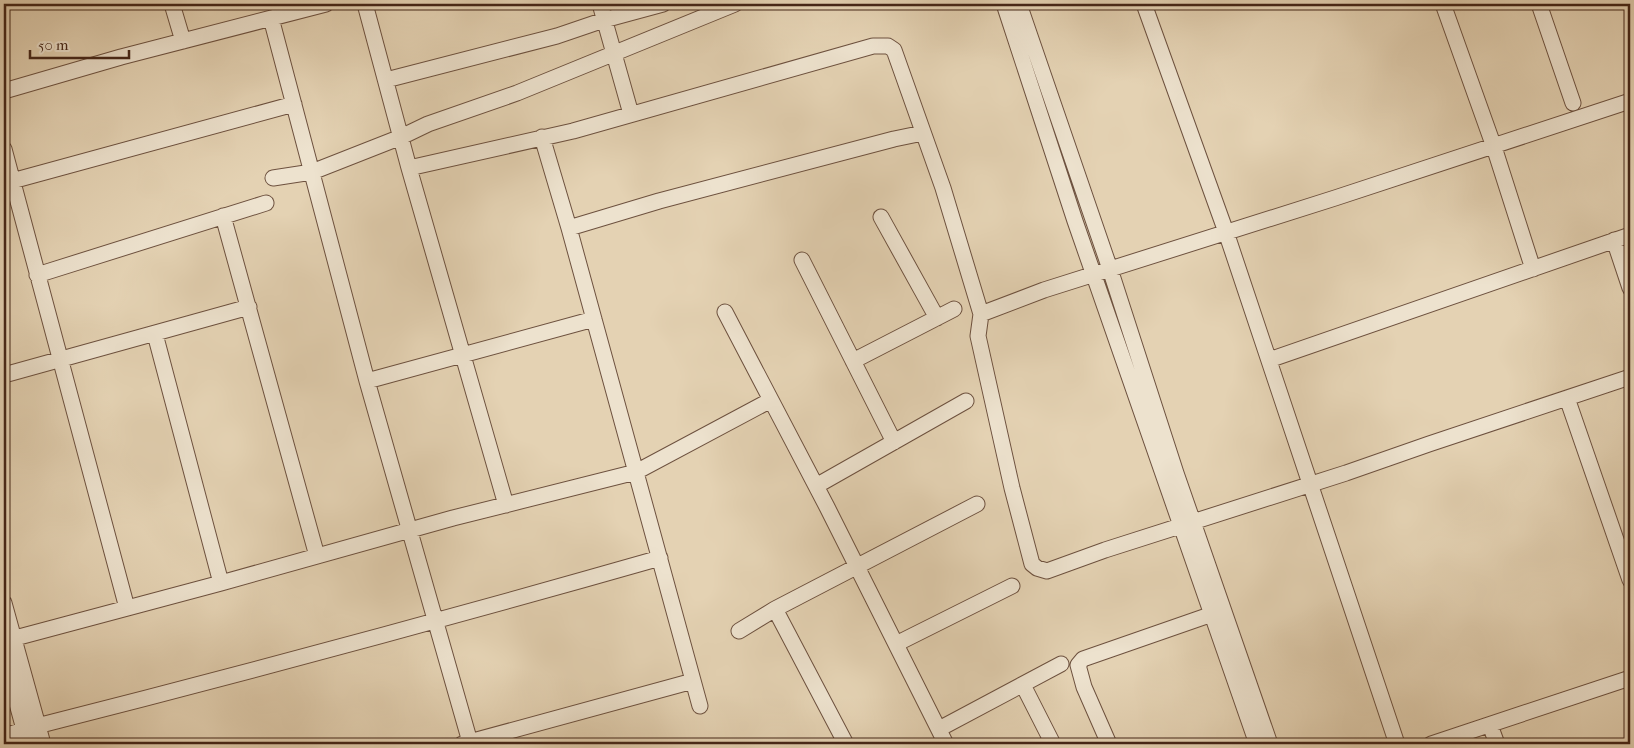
<svg xmlns="http://www.w3.org/2000/svg" width="1634" height="748" font-family="'IM FELL French Canon',serif">
  <style>
    .lines { fill: none; stroke-linecap: round; stroke-linejoin: round }
    .street-casing { stroke: #6d513f; stroke-width: 17 }
    .street { stroke: #ede2ce; stroke-width: 15 }
  </style>
  <rect width="100%" height="100%" fill="#e4d2b3"/>
  <filter id="stains"><feTurbulence type="fractalNoise" baseFrequency=".004" numOctaves="4"/><feColorMatrix values="0 0 0 0 .2 0 0 0 0 .09 0 0 0 0 .02 0 0 0 .5 -.17"/></filter>
  <radialGradient id="worn" r=".72"><stop offset=".6" stop-color="#630" stop-opacity="0"/><stop offset="1" stop-color="#630" stop-opacity=".3"/></radialGradient>
  <g class="lines">
    <g class="street-casing">
      <path id="street" d="M172 4 183 41
        M365 4 409 168 506 505
        M600 4 631 114
        M1004 4 1075 221 1257 744
        M1019 4 1110 269 1176 473 1270 744
        M1144 4 1226 232 1397 744
        M1443 4 1494 147 1533 269
        M1539 4 1573 103
        M271 18 367 381 470 742
        M386 80 557 36 604 20 663 4
        M4 91 121 57 326 4
        M542 137 569 228 700 706
        M4 149 127 608
        M409 168 573 131 873 46H888L894 50 943 188 981 314 978 336 1012 488 1032 564 1037 568 1047 571 1105 550 1346 473 1429 444 1630 377
        M273 178 312 172 401 137 428 124 517 93 735 4
        M12 181 294 104
        M223 216 317 556
        M881 217 937 318
        M569 228 659 201 894 139 923 133
        M1614 240 1630 288
        M802 260 894 442
        M37 275 266 203
        M725 312 827 507 946 744
        M981 314 1044 290 1335 198 1630 101
        M155 334 221 583
        M1269 360 1630 235
        M853 361 954 309
        M4 375 249 307
        M367 381 594 319
        M1567 398 1630 580
        M816 486 966 401
        M4 603 43 744
        M775 609 846 744
        M739 631 775 609 977 504
        M4 641 221 583 453 518 636 472 771 400
        M896 644 1012 586
        M4 656 28 744
        M1023 685 1053 744
        M1490 725 1497 744
        M37 726C246 673 453 617 660 558
        M939 729 1061 664
        M4 736 24 730
        M462 744 693 681
        M1109 744 1084 687 1078 665 1083 659 1221 611
        M1431 744 1630 678"/>
    </g>
    <use href="#street" class="street"/>
  </g>
  <rect width="1634" height="748" fill="none" stroke="#e4d2b3" stroke-width="20"/>
  <rect x="5" y="5" width="1624" height="738" fill="none" stroke="#452618" stroke-width="2.5"/>
  <rect x="10" y="10" width="1614" height="728" fill="none" stroke="#452618"/>
  <path d="M30 50v8h99v-8" fill="none" stroke="#452618" stroke-width="2.5"/>
  <text x="38" y="50" font-size="15" fill="#452618" stroke="#ede2ce" stroke-width="4" paint-order="stroke">50 m</text>
  <rect width="100%" height="100%" filter="url(#stains)"/>
  <rect width="100%" height="100%" fill="url(#worn)"/>
</svg>
